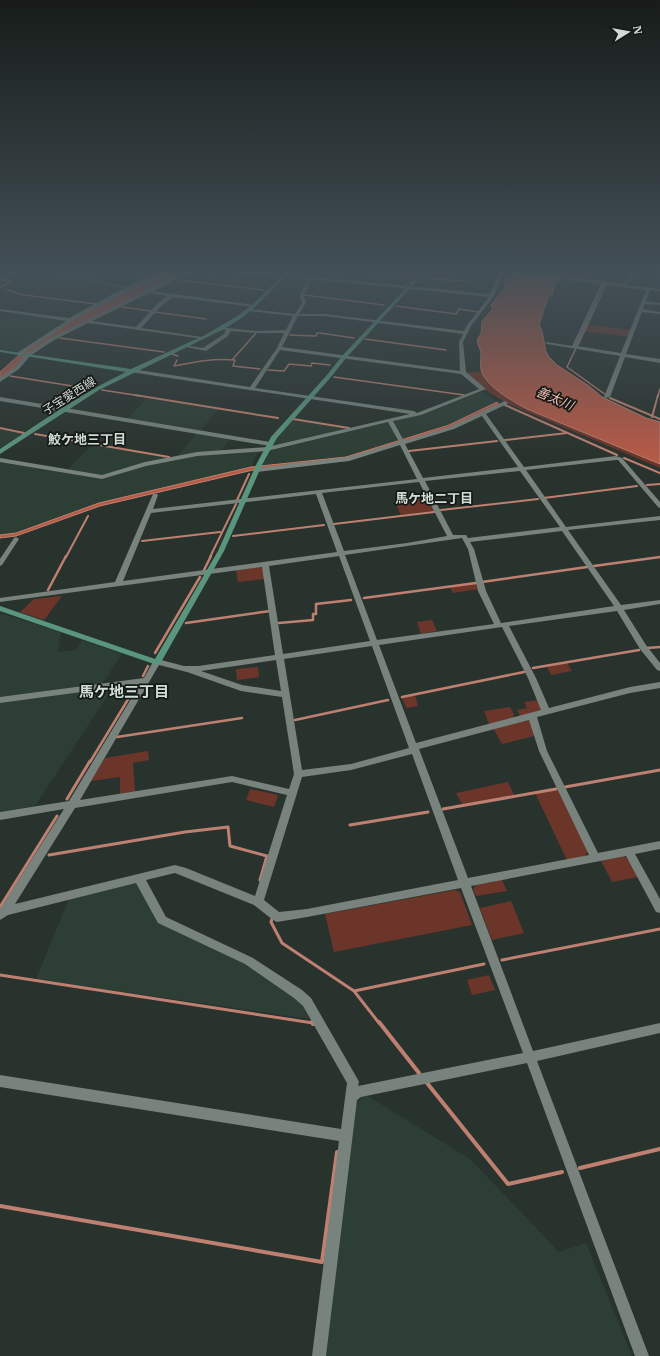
<svg xmlns="http://www.w3.org/2000/svg" width="660" height="1356" font-family="'IBM Plex Serif','Noto Sans JP',serif">
  <style>
    .built { fill: #2d3e34 }
    .green { fill: #6c3529 }
    .water { fill: #b65a46; stroke: #bf8071 }
    .lines { fill: none; stroke-linecap: round; stroke-linejoin: round }
    .stream-far4 { stroke: #bf8071; stroke-width: 1.5 }
    .stream-far3 { stroke: #bf8071; stroke-width: 2 }
    .stream-far2 { stroke: #bf8071; stroke-width: 2.5 }
    .stream-far1 { stroke: #bf8071; stroke-width: 3 }
    .stream { stroke: #bf8071; stroke-width: 4 }
    .street { fill: #77837c; fill-rule: evenodd }
    .secondary { fill: #5a957d; fill-rule: evenodd }
    .labels { text-anchor: middle; stroke-width: 3.5; stroke-linejoin: round; paint-order: stroke }
    .far-street-label { font-size: 12px; fill: #d3dad6; stroke: #151917 }
    .far-water-label { font-size: 13px; font-style: italic; fill: #f3c0b4; stroke: #151917 }
    .far-neighbourhood-label { font-size: 13px; font-weight: bold; fill: #d1ded6; stroke: #151917 }
    .neighbourhood-label { font-size: 15px; font-weight: bold; fill: #d1ded6; stroke: #151917 }
  </style>
  <rect width="100%" height="100%" fill="#29332d"/>
  <path class="built" d="M11 312 68 320 54 330 41 336 19 352 0 350V320Z
    M481 392H484L497 402 449 425 402 439 394 423 396 420 424 414Z
    M147 398 218 409 200 431 127 419Z
    M292 420 350 428 280 445 275 444 278 438Z
    M387 422 389 423 397 441 346 457 262 466 272 450Z
    M0 429 23 433 0 448Z
    M197 433 230 439 221 451 177 457Z
    M93 444 172 458 101 476 68 469Z
    M258 451 251 467 99 503 16 533 0 535V461L102 479 146 465 198 454Z
    M0 613 61 632 58 652 76 650 82 640 122 654 103 683 0 698Z
    M114 686 35 806 0 812V702Z
    M134 883 139 884 157 920 247 965 299 999 310 1019 36 979 69 899Z
    M366 1095 470 1159 559 1252 586 1243 632 1356H324L355 1103Z"/>
  <path class="green" d="M587 324 631 330 628 337 584 331Z
    M481 371C497 392 505 397 527 409L660 464V468L506 403 484 389 465 373Z
    M427 496 434 511 401 515 394 500Z
    M260 567 263 569 265 579 238 582 236 570Z
    M477 582 479 589 453 593 449 586Z
    M62 596 44 620 20 612 34 599Z
    M432 620 437 631 421 634 417 622Z
    M567 663 572 671 551 675 547 667Z
    M258 667 259 677 237 680 236 669Z
    M415 695 418 706 406 708 402 698Z
    M539 700 542 708 541 711 520 716 517 710 527 708 524 702Z
    M510 707 514 714 513 718 489 724 484 711Z
    M530 720 534 736 502 744 493 728Z
    M148 751 149 760 133 763 135 792 120 794V777L91 781 105 758Z
    M508 782 514 795 462 804 456 793Z
    M250 789 278 795 274 807 246 800Z
    M558 790 588 850 585 856 567 860 535 793Z
    M623 856 627 858 638 877 612 882 601 861Z
    M502 880 507 891 476 896 473 889 476 885Z
    M455 890 460 892 472 925 334 952 325 914Z
    M511 901 524 933 492 940 480 908Z
    M489 975 495 990 472 995 467 980Z"/>
  <path class="water" d="M168 270H190L145 291 25 355 12 369 0 378V372L19 355 47 335 60 329 68 322Z
    M515 270H571L566 276 621 284 563 278 555 284 552 295 548 297 539 325 542 331 546 352 549 357 557 365 589 386 602 397 646 418 660 422V464L527 409C514 402 483 385 481 369 480 364 481 358 481 353 479 344 474 342 481 334L482 321 493 309 491 306C493 300 502 293 504 288 506 281 503 275 513 273Z
    M497 402 499 404 450 427 347 458 253 470 100 506 16 536 0 538V535L16 533 99 503 251 467 346 457 449 425Z"/>
  <g class="lines">
    <path class="stream-far4" d="M131 270 153 274
      M370 270 369 272 412 277
      M621 270 635 273
      M194 271 215 273 218 270 277 277
      M421 278 466 281
      M632 279 644 270
      M2 280 11 282
      M179 280 264 290
      M406 285 421 270
      M0 287 9 283
      M7 290 24 295 96 304
      M304 295 384 305
      M396 306 456 314 459 309 478 312
      M122 307 151 311
      M155 312 206 319
      M290 335 316 336 317 333H320L354 338
      M60 338 164 352
      M365 339 446 350
      M577 347 606 285
      M576 348 567 367 606 395
      M172 354 178 356
      M177 360 174 366C194 362 214 358 235 360L233 366 260 369
      M232 360 256 333
      M268 370 284 371 289 364 311 366 312 363 330 365
      M10 376 91 389
      M334 377 464 395
      M102 390 141 396
      M658 396 660 389"/>
    <path class="stream-far3" d="M135 395 278 418
      M610 398 660 419
      M505 405 617 455
      M652 417 658 395
      M293 419 349 428
      M0 428 24 433
      M35 434 169 457
      M505 440 567 433
      M409 451 497 441
      M624 458 660 473
      M647 485 660 484
      M544 498 637 486
      M237 500 249 474
      M441 510 538 499
      M334 524 434 512
      M233 536 324 525
      M142 541 220 532
      M66 557 88 516
      M210 557 236 504"/>
    <path class="stream-far2" d="M594 566 660 557
      M204 570 211 556
      M482 582 587 567
      M48 590 66 556
      M364 598 476 583
      M186 623 270 611
      M279 623 313 620V614H316V604L351 600
      M647 648 660 647
      M155 653 200 577
      M533 668 639 650
      M143 676 148 666
      M402 697 524 672
      M295 720 388 700
      M117 737 242 718
      M90 762 138 683"/>
    <path class="stream-far1" d="M565 787 660 770
      M67 799 90 761
      M443 809 556 789
      M350 825 428 812
      M49 855 185 832 228 827 230 846 267 856 260 880
      M0 907 57 816
      M272 919 271 922 282 943 354 991 379 1023
      M502 960 660 929
      M0 975 313 1023
      M354 991 484 964"/>
    <path class="stream" d="M312 1022 313 1024
      M379 1022 419 1073
      M427 1083 508 1184 562 1172
      M580 1168 660 1149
      M0 1206 322 1262 337 1152"/>
    <path class="street" d="M20 270H25L0 281V278Z
      M40 270H47L127 287 163 270H168L130 289 72 321 21 355H17V353L66 321 0 311V309L69 318 124 288Z
      M190 270H195L153 291 254 305 256 306 254 307 173 297 162 305 141 328 202 337 204 338V339L88 323 54 340 30 356 19 369 0 382V378L15 367 26 354 50 338ZM149 293 168 296 158 303 136 327 92 321Z
      M226 270H238L282 275 284 274 490 294 496 280 503 270H507L500 280 494 296 471 326 463 342 466 372 486 389 421 415 393 421 404 441 450 427 505 401 508 403 507 404 486 414 524 467 616 456 622 458 660 502V508L658 507 618 460H616L526 470 566 527 660 516V520L568 530 621 605 660 600V604L624 610 646 645 660 663V671L657 670 640 649 617 611 509 626 536 678 549 708 630 687 660 682V688L630 693 537 717 547 751 598 853 660 841V849L635 854 660 899V913L656 912 626 856 471 886 533 1051 660 1023V1033L537 1061 649 1356H635L527 1063 361 1097 357 1100 326 1356H312L339 1141 0 1087V1075L341 1129 347 1083 303 1006 294 998 245 964 158 923 136 883 8 915 0 920V909L64 809 0 820V812L69 801 140 684 0 703V697L144 678 154 660 157 659 184 666H198L275 655 262 567 0 602V598L115 582 153 494H157L158 495 153 509 417 479 400 445 349 461 257 472 254 470 257 468 348 457 399 442 388 422 267 451 197 456 146 466 102 479 0 462V458L102 475 145 462 197 452 267 447 410 414 130 372 129 371 132 369 250 387 277 348 284 333H255L231 331 228 336 206 351 182 346 184 345 203 348 224 334 226 330 218 329V328L220 327 255 331 286 330 293 316 249 311 247 310 249 309 295 314 302 303 300 295 308 279 285 276 283 277ZM312 279 489 297 467 325 464 331 325 314H299L306 303 304 295ZM298 316H325L463 334 459 342 460 371 282 347ZM280 350 461 374 479 389 417 413 414 411 255 388ZM482 416 518 467 423 478 405 444 454 429ZM520 471 560 527 468 538 466 535H453L425 481ZM419 482 447 536 407 543 344 551 322 493ZM316 494 337 552 123 581 151 513ZM562 531 614 606 501 623 486 591 474 549 470 542ZM462 538 468 549 478 591 494 624 377 640 345 555ZM339 556 370 641 283 654 269 566ZM502 627 528 678 541 710 416 743 379 645ZM372 646 409 748 351 764 302 770 284 659ZM276 660 281 691 242 685 201 671ZM159 665 187 672 241 691 282 697 294 774 289 789 232 776 80 800ZM529 720 539 751 589 855 468 878 419 749ZM412 754 458 880 307 909 279 912 264 900 302 777 351 770ZM232 782 287 795 255 896 186 868 175 865 15 904 75 808ZM175 873 254 905 273 920 277 922 307 917 461 888 523 1053 358 1086 359 1082 357 1078 311 998 302 990 253 958 166 917 146 880Z
      M639 270H643L626 285 660 289V291L650 290 646 301 660 303V305L645 304 643 309 660 312V314L642 312 626 354 660 359V363L625 357 610 397 605 398 604 397 620 356 547 344 545 343 547 342 572 346 601 284 569 280H567V278L622 284ZM605 285 646 290 621 353 577 346Z
      M0 397 270 442 273 444 270 446 0 401Z
      M16 537 19 539 2 565 0 566V559L14 538Z"/>
    <path class="secondary" d="M288 270H292L256 306 243 317 226 328 99 390 0 454V449C41 422 82 393 126 372L0 352V350L131 369 205 335 239 315 253 304Z
      M423 270H427L346 358 331 377 277 438 262 465 224 551 160 664H154L0 611V606L155 659 218 551 256 465 271 437 327 375 342 356Z"/>
  </g>
  <linearGradient id="sky" x2="0" y2="1"><stop stop-color="#171c19"/><stop offset="0.59" stop-color="#435057"/><stop offset="1" stop-color="#435057" stop-opacity="0"/></linearGradient>
  <rect width="660" height="460" fill="url(#sky)"/>
  <g class="labels">
    <g class="far-street-label">
      <text transform="translate(69 396) rotate(-32)" y="4">子宝愛西線</text>
    </g>
    <g class="far-water-label">
      <text transform="translate(555 398) rotate(23)" y="5">善太川</text>
    </g>
    <g class="far-neighbourhood-label">
      <text x="87" y="444">鮫ケ地三丁目</text>
      <text x="434" y="503">馬ケ地二丁目</text>
    </g>
    <g class="neighbourhood-label">
      <text x="124" y="697">馬ケ地三丁目</text>
    </g>
  </g>
  <g transform="translate(628 32) rotate(79)" stroke="#151917" stroke-width="3" paint-order="stroke">
  <path d="M0-3L7 15L0 10L-7 15Z" fill="#d3dad6"/>
  <text y="-6" font-size="11" font-weight="bold" text-anchor="middle" fill="#d3dad6">N</text>
  </g>
</svg>
